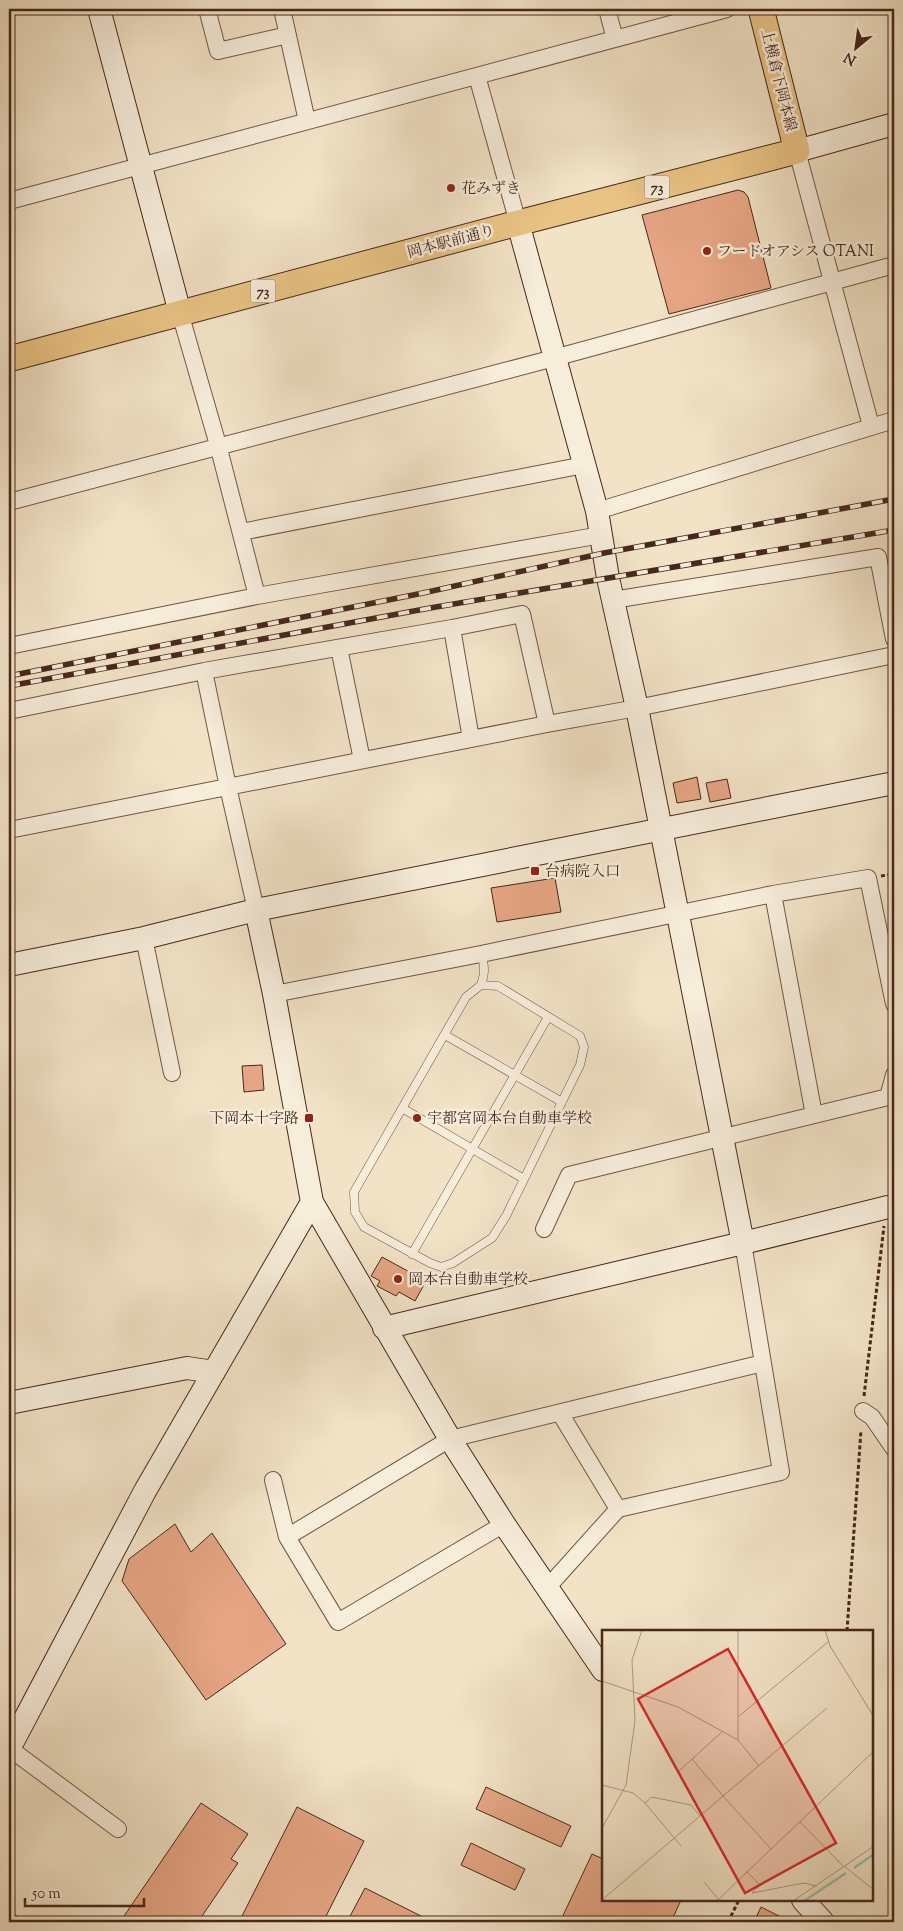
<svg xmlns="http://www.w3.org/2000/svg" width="903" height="1931" font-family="'Sorts Mill Goudy','Noto Serif JP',serif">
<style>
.building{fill:#e6a584;stroke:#47271b}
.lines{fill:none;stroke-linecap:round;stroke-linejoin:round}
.lane-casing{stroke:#725646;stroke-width:9}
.street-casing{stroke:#725646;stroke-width:18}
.secondary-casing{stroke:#47271b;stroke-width:24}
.primary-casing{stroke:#47271b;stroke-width:27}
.path{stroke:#47271b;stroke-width:3;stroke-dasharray:4 2.5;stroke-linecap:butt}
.lane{stroke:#f7eddb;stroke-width:8}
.street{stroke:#f7eddb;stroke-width:16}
.secondary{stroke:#f7eddb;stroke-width:22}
.primary{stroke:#e9c284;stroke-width:25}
.rail-casing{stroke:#47271b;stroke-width:5.5}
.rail{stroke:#f7eddb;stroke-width:4;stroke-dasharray:11;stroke-linecap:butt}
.poi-dot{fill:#8f2418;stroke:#f7eddb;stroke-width:2}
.labels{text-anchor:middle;stroke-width:5;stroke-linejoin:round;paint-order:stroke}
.shield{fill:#f7eddb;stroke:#7c6255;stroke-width:1}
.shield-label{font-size:14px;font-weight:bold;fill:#47271b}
.street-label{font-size:15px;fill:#47271b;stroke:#f7eddb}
.poi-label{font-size:15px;fill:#47271b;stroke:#f7eddb;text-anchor:start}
.inset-river{fill:none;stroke:#9cbeb1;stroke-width:2.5}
.inset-road{fill:none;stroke:#ae9882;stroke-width:1}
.view{fill:#d62828;fill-opacity:0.15;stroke:#d62828;stroke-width:2.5}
.inset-edge{fill:none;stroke:#47271b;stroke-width:2.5}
</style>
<rect width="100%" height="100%" fill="#f2e3c7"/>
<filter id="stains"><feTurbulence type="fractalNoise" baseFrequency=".004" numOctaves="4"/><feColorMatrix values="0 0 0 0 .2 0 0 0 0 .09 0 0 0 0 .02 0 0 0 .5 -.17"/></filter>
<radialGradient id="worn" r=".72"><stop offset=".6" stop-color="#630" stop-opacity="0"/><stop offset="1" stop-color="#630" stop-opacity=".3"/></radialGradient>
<path class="building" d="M738 190 744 192 748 197 771 288 669 314 642 215Z
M697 777 701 799 677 803 673 783Z
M727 779 731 798 710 802 706 783Z
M555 878 561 912 497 922 491 888Z
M262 1065 264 1090 244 1092 242 1066Z
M382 1257 426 1281 415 1301 399 1292 396 1296 377 1286 380 1281 371 1276Z
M175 1524 191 1552 212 1533 286 1644 206 1700 122 1581 129 1559Z
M486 1787 571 1826 561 1847 476 1809Z
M201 1803 248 1834 231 1859 238 1863 198 1922H120Z
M297 1807 364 1841 323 1922H239Z
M471 1843 525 1869 515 1890 461 1865Z
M592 1854 603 1859V1900H681L671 1922H560Z
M365 1888 433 1922H347Z
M761 1907 791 1922H754Z"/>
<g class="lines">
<defs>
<path id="lane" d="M481 954C485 966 485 973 481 985
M481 985 498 986 580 1036 584 1047 580 1065 506 1216 492 1238 453 1263 441 1267 430 1263 364 1227 355 1212 354 1192 466 997Z
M445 1035 562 1102
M402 1108 524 1179
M412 1254 548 1017"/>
<path id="street" d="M207 9 218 51 288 35
M282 9 307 121
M607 9 615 39
M477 76 518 223
M797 151 871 426
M9 201 727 9
M180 313 218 445 257 596
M9 502 554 358 894 265
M597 511 894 420
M241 532 584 465
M613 600 878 557 894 639
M452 628 471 739
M9 646 257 596 601 535
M339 648 362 760
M204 671 228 787 256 910
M9 711 204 671 452 628 522 614 547 724
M9 830 547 724 637 708 894 655
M773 894 814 1115
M144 938 172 1073
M274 994 481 954 773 894 868 878 894 1004
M544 1229 569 1175 888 1097 894 1075
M863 1411 872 1417 894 1449
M560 1413 618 1509
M273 1480 287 1537 338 1622 504 1524
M287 1537 450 1439 763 1363
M547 1588 618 1509 781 1472 743 1243
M9 1748 118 1829
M9 1921 11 1922"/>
<path id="secondary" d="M99 9 180 313
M797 151 894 124
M518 223 597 511 608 578 637 708 743 1243
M9 965 144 938 256 910 894 783
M312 1202 450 1439 504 1524 603 1670
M384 1328 743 1243 888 1207
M9 1403 187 1368 214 1372
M9 1749 145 1491 312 1202 274 994 256 910
M803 1900 823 1922"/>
<path id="primary" d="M9 359 518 223 797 151 761 9"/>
</defs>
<use href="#lane" class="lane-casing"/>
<use href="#street" class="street-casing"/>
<use href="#secondary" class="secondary-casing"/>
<use href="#primary" class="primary-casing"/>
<path class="path" d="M881 876 894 874
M891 1190 894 1169
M864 1396 884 1226
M847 1631 861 1430
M728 1922 739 1900"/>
<use href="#lane" class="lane"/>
<use href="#street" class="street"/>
<use href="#secondary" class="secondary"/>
<use href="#primary" class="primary"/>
<defs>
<path id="rail" d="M9 676 423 593 604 553 894 499
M9 686 430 608 894 530"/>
</defs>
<use href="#rail" class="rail-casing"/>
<use href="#rail" class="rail"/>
</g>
<g class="poi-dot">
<circle cx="451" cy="188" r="5"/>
<circle cx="707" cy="251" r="5"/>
<rect x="530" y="866" width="10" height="10" rx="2.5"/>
<rect x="304" y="1113" width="10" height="10" rx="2.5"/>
<circle cx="417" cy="1118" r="5"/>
<circle cx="398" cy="1279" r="5"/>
</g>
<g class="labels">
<g class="shield">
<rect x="644.5" y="175.5" width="25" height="23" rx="4"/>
<rect x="250.5" y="279.5" width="25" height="23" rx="4"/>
</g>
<g class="shield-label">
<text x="657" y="192">73</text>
<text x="263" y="296">73</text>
</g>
<g class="street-label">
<text transform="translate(779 80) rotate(76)" y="5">上横倉下岡本線</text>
<text transform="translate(451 241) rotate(-15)" y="5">岡本駅前通り</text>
</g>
<g class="poi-label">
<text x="461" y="193">花みずき</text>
<text x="717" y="256">フードオアシス OTANI</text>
<text x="545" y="876">台病院入口</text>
<text x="299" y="1123" text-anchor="end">下岡本十字路</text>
<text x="427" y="1123">宇都宮岡本台自動車学校</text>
<text x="408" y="1284">岡本台自動車学校</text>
</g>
</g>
<g transform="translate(602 1630)">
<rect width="271" height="271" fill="#f2e3c7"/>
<path class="inset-river" d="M252 238 272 224M202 271 244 243"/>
<path class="inset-road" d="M136 0V110L157 136M223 0 228 16 272 87M0 51 76 77 136 110M136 87 226 12M90 129 121 166 225 78M77 141 121 101M0 155 31 163 43 173 50 167 89 175 98 186 121 166 169 219M43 173 79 216M198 192 241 236M0 198 24 155 33 91 30 30 40 0M242 236 272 260M102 252 117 270M150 263 158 255 145 242 272 121M150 263 202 253 215 256M0 270 98 186M115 271 145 242M191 271 272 216"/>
<path class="view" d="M126 19 234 213 143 263 36 69Z"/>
<rect width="271" height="271" class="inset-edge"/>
</g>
<rect width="903" height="1931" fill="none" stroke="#f2e3c7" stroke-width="30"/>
<rect x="10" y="10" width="883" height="1911" fill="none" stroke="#47271b" stroke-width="2.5"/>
<rect x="15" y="15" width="873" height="1901" fill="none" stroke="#47271b"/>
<g transform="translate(856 48) rotate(209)" stroke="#f7eddb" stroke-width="4" paint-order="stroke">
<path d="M0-4L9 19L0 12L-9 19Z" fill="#47271b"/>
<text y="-8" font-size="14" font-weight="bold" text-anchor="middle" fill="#47271b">N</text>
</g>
<path d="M25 1898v8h119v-8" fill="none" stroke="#47271b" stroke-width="2.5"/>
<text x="32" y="1898" font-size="15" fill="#47271b" stroke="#f7eddb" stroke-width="4" paint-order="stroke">50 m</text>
<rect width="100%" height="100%" filter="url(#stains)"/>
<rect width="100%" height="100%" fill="url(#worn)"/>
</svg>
